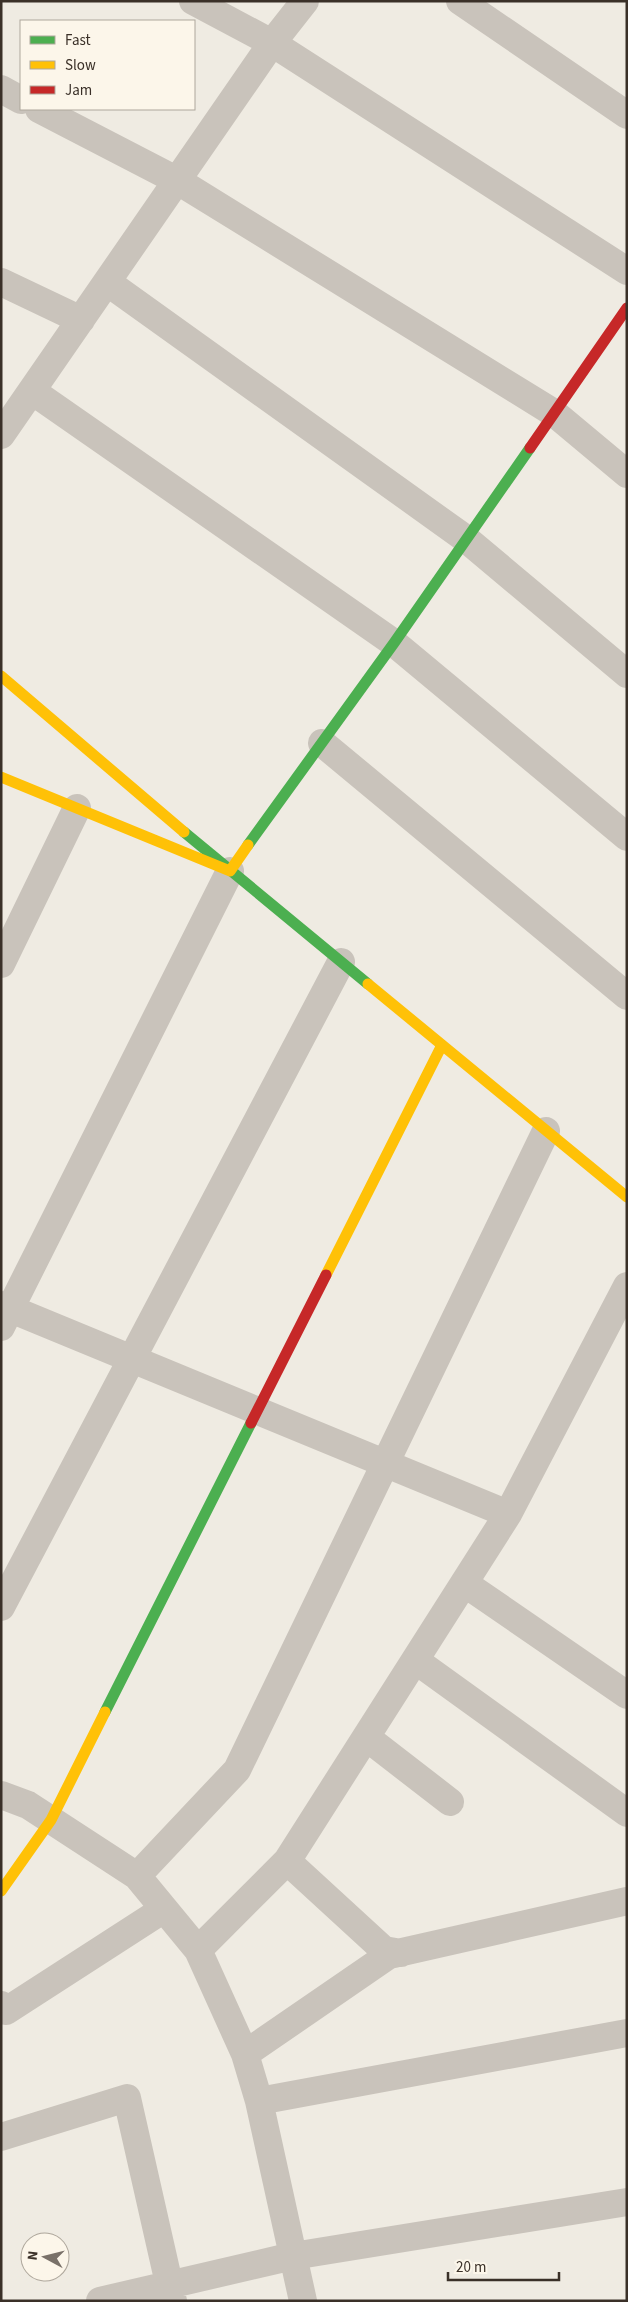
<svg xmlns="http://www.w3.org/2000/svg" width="628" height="2302" font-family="'Source Sans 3',sans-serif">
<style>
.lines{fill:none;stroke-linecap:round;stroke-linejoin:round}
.street{stroke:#c9c3bb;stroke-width:28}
.fast{stroke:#4caf50;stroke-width:11}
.slow{stroke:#ffc107;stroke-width:11}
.jam{stroke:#c62828;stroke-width:11}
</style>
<rect width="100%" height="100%" fill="#efebe2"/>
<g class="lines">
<path class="street" d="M193 1 272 43 627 271
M460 1 627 115
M1 89 21 100
M39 109 178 181 554 413 627 474
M1 282 81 320
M107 282 466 539 627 674
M32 391 394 643 627 837
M1 435 272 43 305 1
M322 743 627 996
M1 964 77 808
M1 1305 508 1514
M1 1327 230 871
M464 1583 627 1695
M1 1607 341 962
M415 1660 627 1813
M366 1737 450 1802
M1 1795 28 1805 137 1876 198 1950 245 2054 259 2101 303 2301
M287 1861 384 1950 401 1953
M137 1876 237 1770 546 1131
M198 1950 287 1861 508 1514 627 1286
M1 2005 6 2011 164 1909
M245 2054 389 1955 627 1901
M259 2101 627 2033
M1 2137 127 2098 173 2301
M100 2301 293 2256 627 2202"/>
<path class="fast" d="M184 832 368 984
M248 845 394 643 530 448
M105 1712 251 1423"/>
<path class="slow" d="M1 676 184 832
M1 777 230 871 248 845
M368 984 627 1197
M326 1275 442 1045
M1 1891 51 1820 105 1712"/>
<path class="jam" d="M530 448 627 308
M251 1423 326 1275"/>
</g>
<rect width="628" height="2302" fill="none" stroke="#3a3028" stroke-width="5"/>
<rect x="20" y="20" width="175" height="90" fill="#fcf6ea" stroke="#aea79c"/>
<rect x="30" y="36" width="25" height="8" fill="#4caf50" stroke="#aea79c"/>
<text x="65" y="45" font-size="15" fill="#3a3028">Fast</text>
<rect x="30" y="61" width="25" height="8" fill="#ffc107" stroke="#aea79c"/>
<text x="65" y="70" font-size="15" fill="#3a3028">Slow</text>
<rect x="30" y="86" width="25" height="8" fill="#c62828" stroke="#aea79c"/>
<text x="65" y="95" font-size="15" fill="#3a3028">Jam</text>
<g transform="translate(45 2257) rotate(277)"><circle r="24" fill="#fcf6ea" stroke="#aea79c"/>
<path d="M0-4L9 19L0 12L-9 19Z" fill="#797169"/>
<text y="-8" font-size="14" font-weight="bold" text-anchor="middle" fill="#3a3028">N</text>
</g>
<path d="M448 2272v8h111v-8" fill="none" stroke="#3a3028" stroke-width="2.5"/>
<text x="456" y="2272" font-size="15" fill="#3a3028" stroke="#fcf6ea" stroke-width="4" paint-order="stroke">20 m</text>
</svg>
